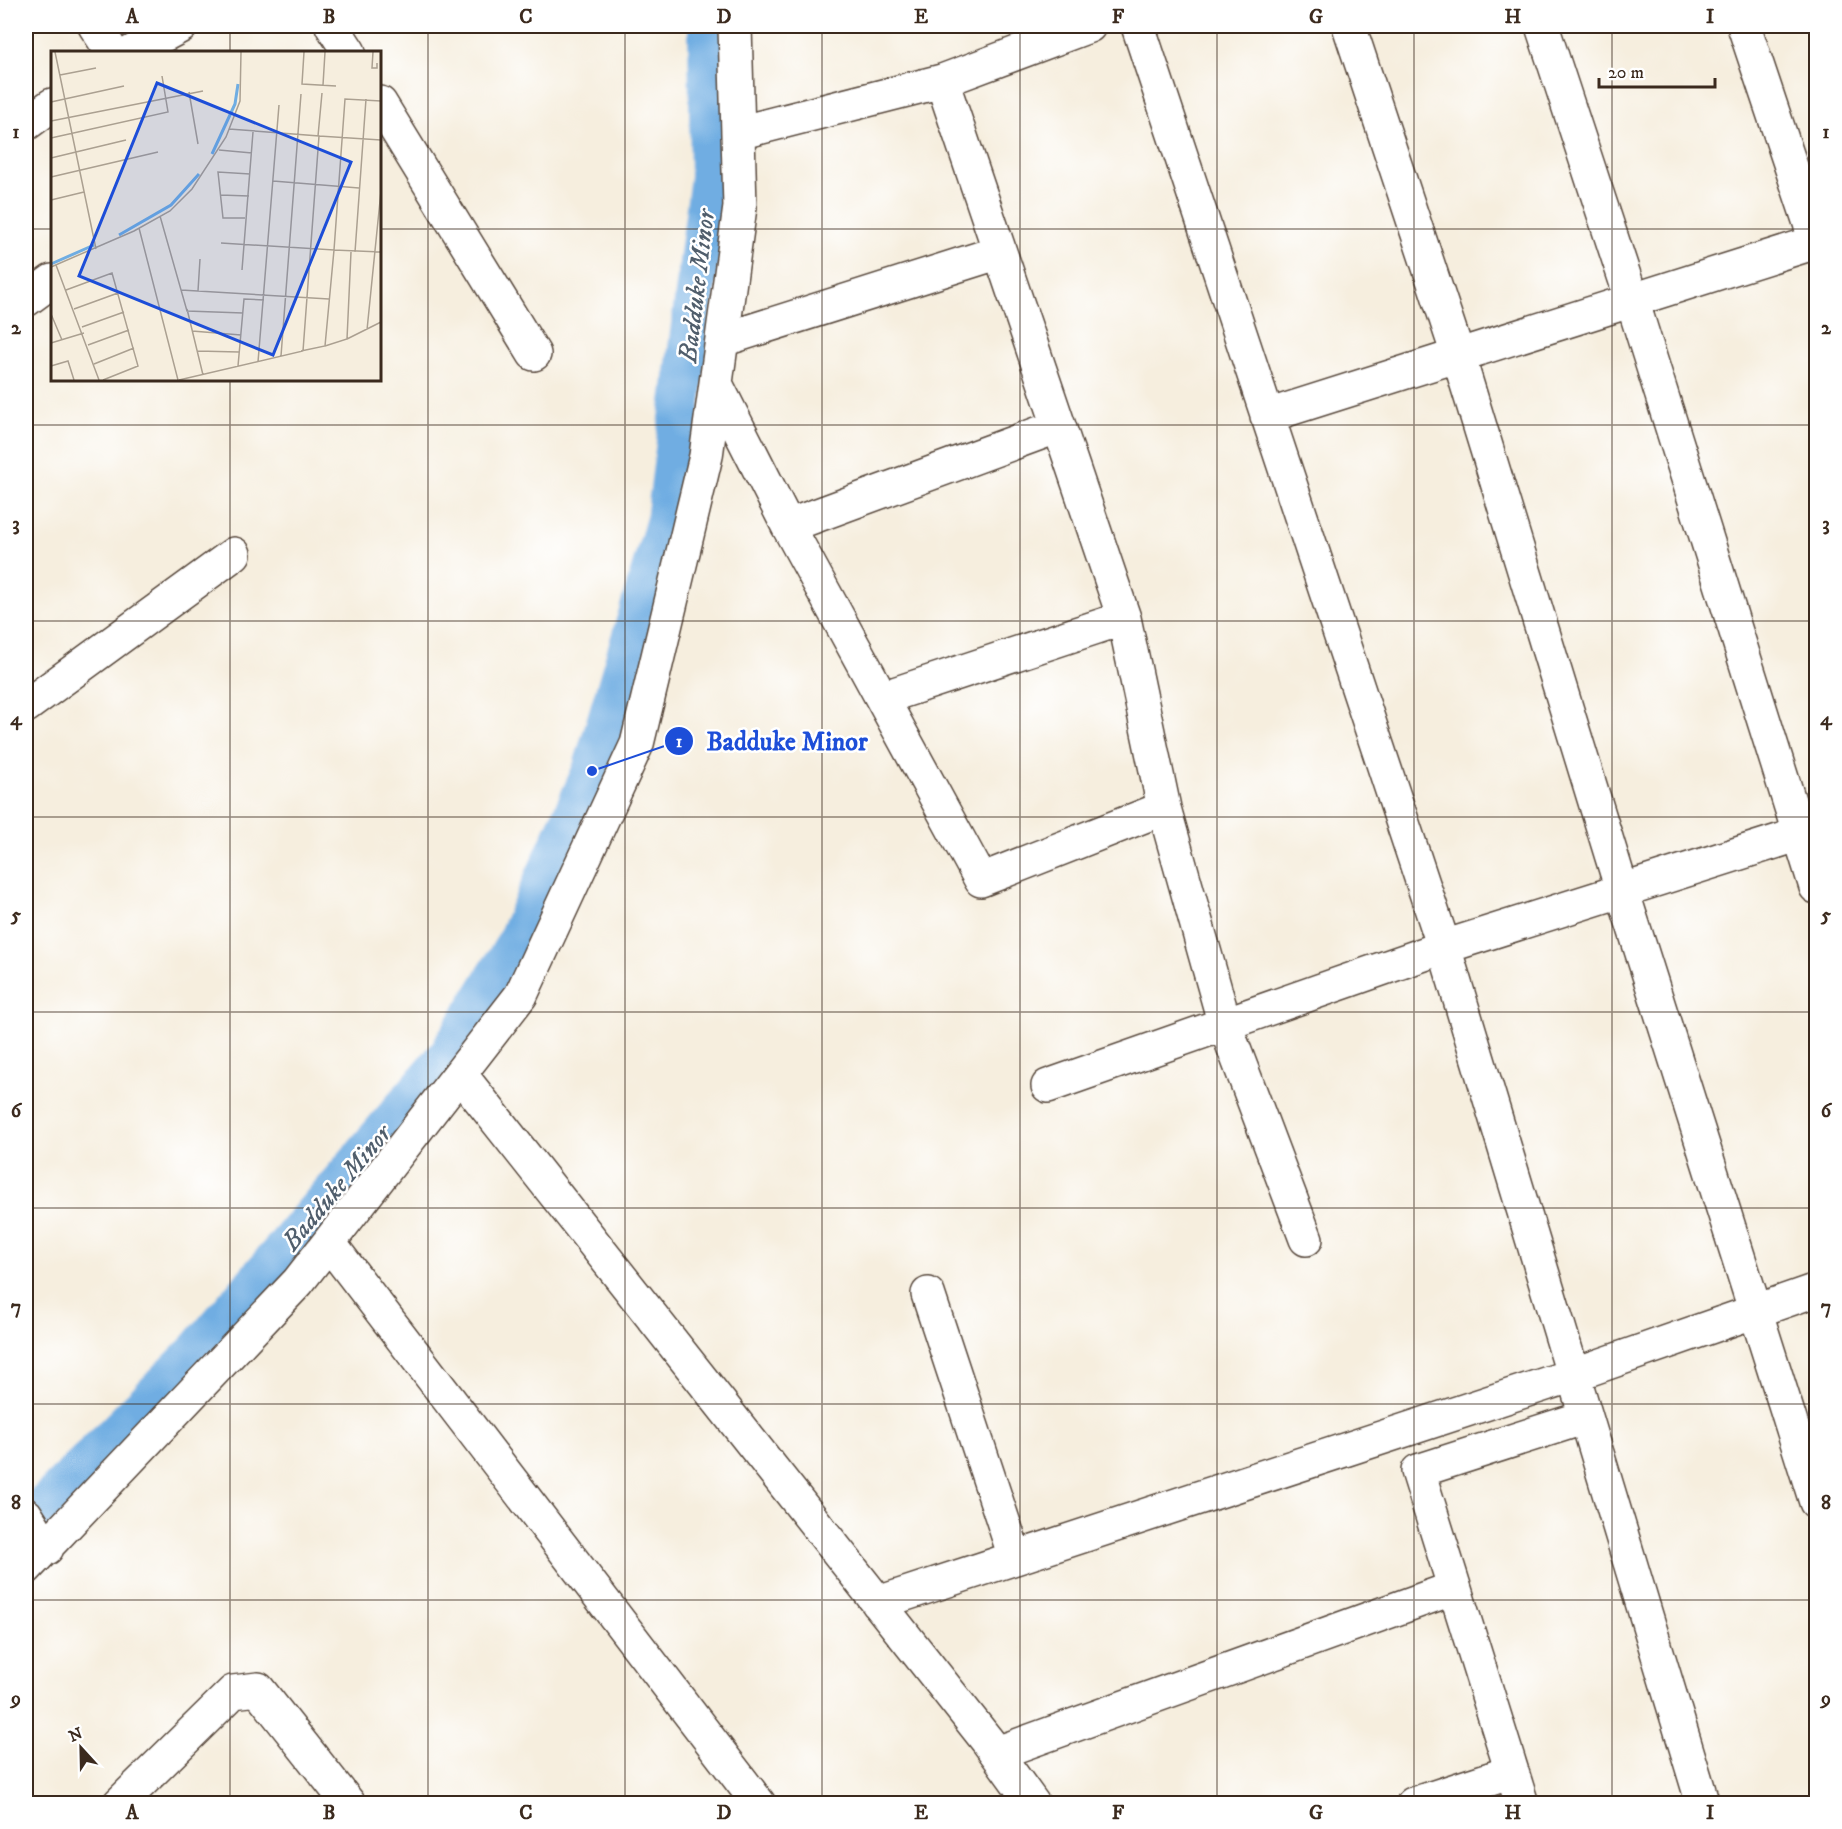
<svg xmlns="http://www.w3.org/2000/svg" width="1842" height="1829" font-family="'IM FELL DW Pica',serif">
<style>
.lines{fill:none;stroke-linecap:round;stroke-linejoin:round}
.canal{stroke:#6fade2;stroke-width:40}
.minor-casing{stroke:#57473b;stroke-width:36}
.minor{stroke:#fff;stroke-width:33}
.grid{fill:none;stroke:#3b2a1e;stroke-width:1.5;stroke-opacity:0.55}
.labels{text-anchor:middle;stroke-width:5;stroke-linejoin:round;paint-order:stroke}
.water-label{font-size:26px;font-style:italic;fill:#505e6c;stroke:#fff}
.inset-river{fill:none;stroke:#6fade2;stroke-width:3}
.inset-road{fill:none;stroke:#aba091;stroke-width:1.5}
.view{fill:#1d4ed8;fill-opacity:0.15;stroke:#1d4ed8;stroke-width:3}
.inset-edge{fill:none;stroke:#3b2a1e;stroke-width:3}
.leader{fill:none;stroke:#1d4ed8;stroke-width:2}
.callout-dot{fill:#1d4ed8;stroke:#fff;stroke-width:2}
.mark-label{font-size:18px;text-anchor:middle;font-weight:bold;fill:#fff}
.callout-label{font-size:26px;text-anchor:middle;font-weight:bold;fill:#1d4ed8;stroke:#fff;stroke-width:5;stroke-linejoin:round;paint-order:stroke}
.neatline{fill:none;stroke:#3b2a1e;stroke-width:2}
.grid-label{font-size:20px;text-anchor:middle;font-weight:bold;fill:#3b2a1e}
</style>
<rect width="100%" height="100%" fill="#fff"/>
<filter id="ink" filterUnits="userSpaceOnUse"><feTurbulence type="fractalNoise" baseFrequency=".0167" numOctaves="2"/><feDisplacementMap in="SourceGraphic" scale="12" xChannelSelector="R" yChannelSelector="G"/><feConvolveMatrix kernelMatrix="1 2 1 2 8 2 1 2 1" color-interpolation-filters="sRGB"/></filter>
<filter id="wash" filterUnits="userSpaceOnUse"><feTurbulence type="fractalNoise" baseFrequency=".008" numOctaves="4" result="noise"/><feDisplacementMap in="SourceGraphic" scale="24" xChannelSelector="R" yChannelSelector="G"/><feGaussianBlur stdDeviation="1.35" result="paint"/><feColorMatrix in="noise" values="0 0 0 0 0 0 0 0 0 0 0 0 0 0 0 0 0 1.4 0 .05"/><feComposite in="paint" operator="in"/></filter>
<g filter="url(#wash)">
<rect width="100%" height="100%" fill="#f6eede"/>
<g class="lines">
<path class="canal" d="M26 1524 199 1349 448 1055 514 947 592 771 666 520 710 177 708 26"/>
</g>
</g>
<g filter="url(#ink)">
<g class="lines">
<defs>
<path id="minor" d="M95 26 112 52
M332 26 349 52
M1138 26 1444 947 1703 1804
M1349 26 1458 355 1622 890 1816 1502
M1542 26 1632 300 1816 887
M1744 26 1816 241
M132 52 181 26
M942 81 1124 618 1164 808 1225 1025 1306 1239
M380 103 534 354
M26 124 52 105
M738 133 942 81 1089 26
M26 300 52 281
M722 340 1000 252
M716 384 788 526
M1267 416 1816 242
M1059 426 788 526 981 880 1164 808
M882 698 1124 618
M26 706 234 554
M460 1074 997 1753 1454 1588
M1048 1086 1444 947 1816 829
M329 1243 759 1804
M928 1294 1015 1557
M26 1515 47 1548
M26 1568 298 1282 521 995 637 744 706 456 740 207 735 26
M878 1603 1573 1375 1816 1290
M986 1739 1033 1804
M119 1804 233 1692 258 1689 349 1804
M1413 1804 1512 1772
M1522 1804 1418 1471 1586 1417"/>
</defs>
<use href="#minor" class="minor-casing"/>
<use href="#minor" class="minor"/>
</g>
</g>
<path class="grid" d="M230 26V52M428 26V1804M625 26V1804M822 26V1804M1020 26V1804M1217 26V1804M1414 26V1804M1612 26V1804M26 229H52M380 229H1816M230 380V1804M26 425H1816M26 621H1816M26 817H1816M26 1012H1816M26 1208H1816M26 1404H1816M26 1600H1816"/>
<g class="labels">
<g class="water-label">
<text transform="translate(696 286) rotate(-83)" y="9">Badduke Minor</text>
<text transform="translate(336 1187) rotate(-50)" y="9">Badduke Minor</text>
</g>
</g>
<g transform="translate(51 51)">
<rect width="330" height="330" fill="#f6eede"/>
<path class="inset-river" d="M161 103 184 53 187 33M68 184 120 154 148 123M0 213 43 194"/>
<path class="inset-road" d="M4 1 45 198M253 1 251 33 285 35M322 1 321 17H326V12M9 24 45 17M272 34 274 1M138 41 147 93M0 51 73 35M0 70 152 40M267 85 271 42M268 85 330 89M0 87 117 61 111 25M168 99 201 102M0 107 75 89M0 126 107 101M222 130 308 137M169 144 198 145M0 149 33 141M109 165 136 260 192 262M194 167H172L167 121 199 123M88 177 127 329M170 192 283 199 294 48 330 50M304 201 315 48M5 214 48 329M0 216 83 180 119 160 141 138 175 86 189 50 190 1M191 219 202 81M15 239 61 222 87 315 52 329M130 239 278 248M147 240 149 208M23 258 67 242M136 258 152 324M0 263 11 289M31 276 73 261M316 279 330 140M141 280 190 284M296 288 330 271M0 292 33 282M37 294 78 279M274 295 296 288 300 201M146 300 188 301M250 300 274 295 283 199 330 201M230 305 250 43M207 311 228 54M43 313 83 297M0 315 17 310 23 329M187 315 193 248 213 249M128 329 252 300 268 85 178 78"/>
<path class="view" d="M106 32 300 111 222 304 28 225Z"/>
<rect width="330" height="330" class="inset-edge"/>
</g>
<path class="leader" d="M592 771L679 741"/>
<g class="callout-dot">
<circle cx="592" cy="771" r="6"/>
<circle cx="679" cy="741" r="15"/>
</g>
<g class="mark-label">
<text x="679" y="747">1</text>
</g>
<g class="callout-label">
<text x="787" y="750">Badduke Minor</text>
</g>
<rect width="1842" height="1829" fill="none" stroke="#fff" stroke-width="66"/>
<g transform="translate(81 1748) rotate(338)" stroke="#ffffff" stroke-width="4.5" paint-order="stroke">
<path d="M0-4.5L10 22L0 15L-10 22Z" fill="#3b2a1e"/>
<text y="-9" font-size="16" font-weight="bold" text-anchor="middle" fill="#3b2a1e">N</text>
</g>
<path d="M1599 78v9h116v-9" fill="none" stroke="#3b2a1e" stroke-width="3"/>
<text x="1608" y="78" font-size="18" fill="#3b2a1e" stroke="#ffffff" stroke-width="4.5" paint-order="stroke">20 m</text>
<rect x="33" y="33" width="1776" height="1763" class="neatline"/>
<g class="grid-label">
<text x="132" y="23">A</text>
<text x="329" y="23">B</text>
<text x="526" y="23">C</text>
<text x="724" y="23">D</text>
<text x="921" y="23">E</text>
<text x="1118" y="23">F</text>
<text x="1316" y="23">G</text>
<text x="1513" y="23">H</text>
<text x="1710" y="23">I</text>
<text x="16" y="138">1</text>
<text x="1826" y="138">1</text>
<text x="16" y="334">2</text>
<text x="1826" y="334">2</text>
<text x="16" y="530">3</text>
<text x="1826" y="530">3</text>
<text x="16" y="725">4</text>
<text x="1826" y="725">4</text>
<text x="16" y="921">5</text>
<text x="1826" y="921">5</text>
<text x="16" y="1117">6</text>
<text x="1826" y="1117">6</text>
<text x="16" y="1313">7</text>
<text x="1826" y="1313">7</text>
<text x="16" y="1509">8</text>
<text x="1826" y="1509">8</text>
<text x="16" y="1705">9</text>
<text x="1826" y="1705">9</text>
<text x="132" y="1819">A</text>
<text x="329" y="1819">B</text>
<text x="526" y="1819">C</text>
<text x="724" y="1819">D</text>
<text x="921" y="1819">E</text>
<text x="1118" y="1819">F</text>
<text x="1316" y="1819">G</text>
<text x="1513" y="1819">H</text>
<text x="1710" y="1819">I</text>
</g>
</svg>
